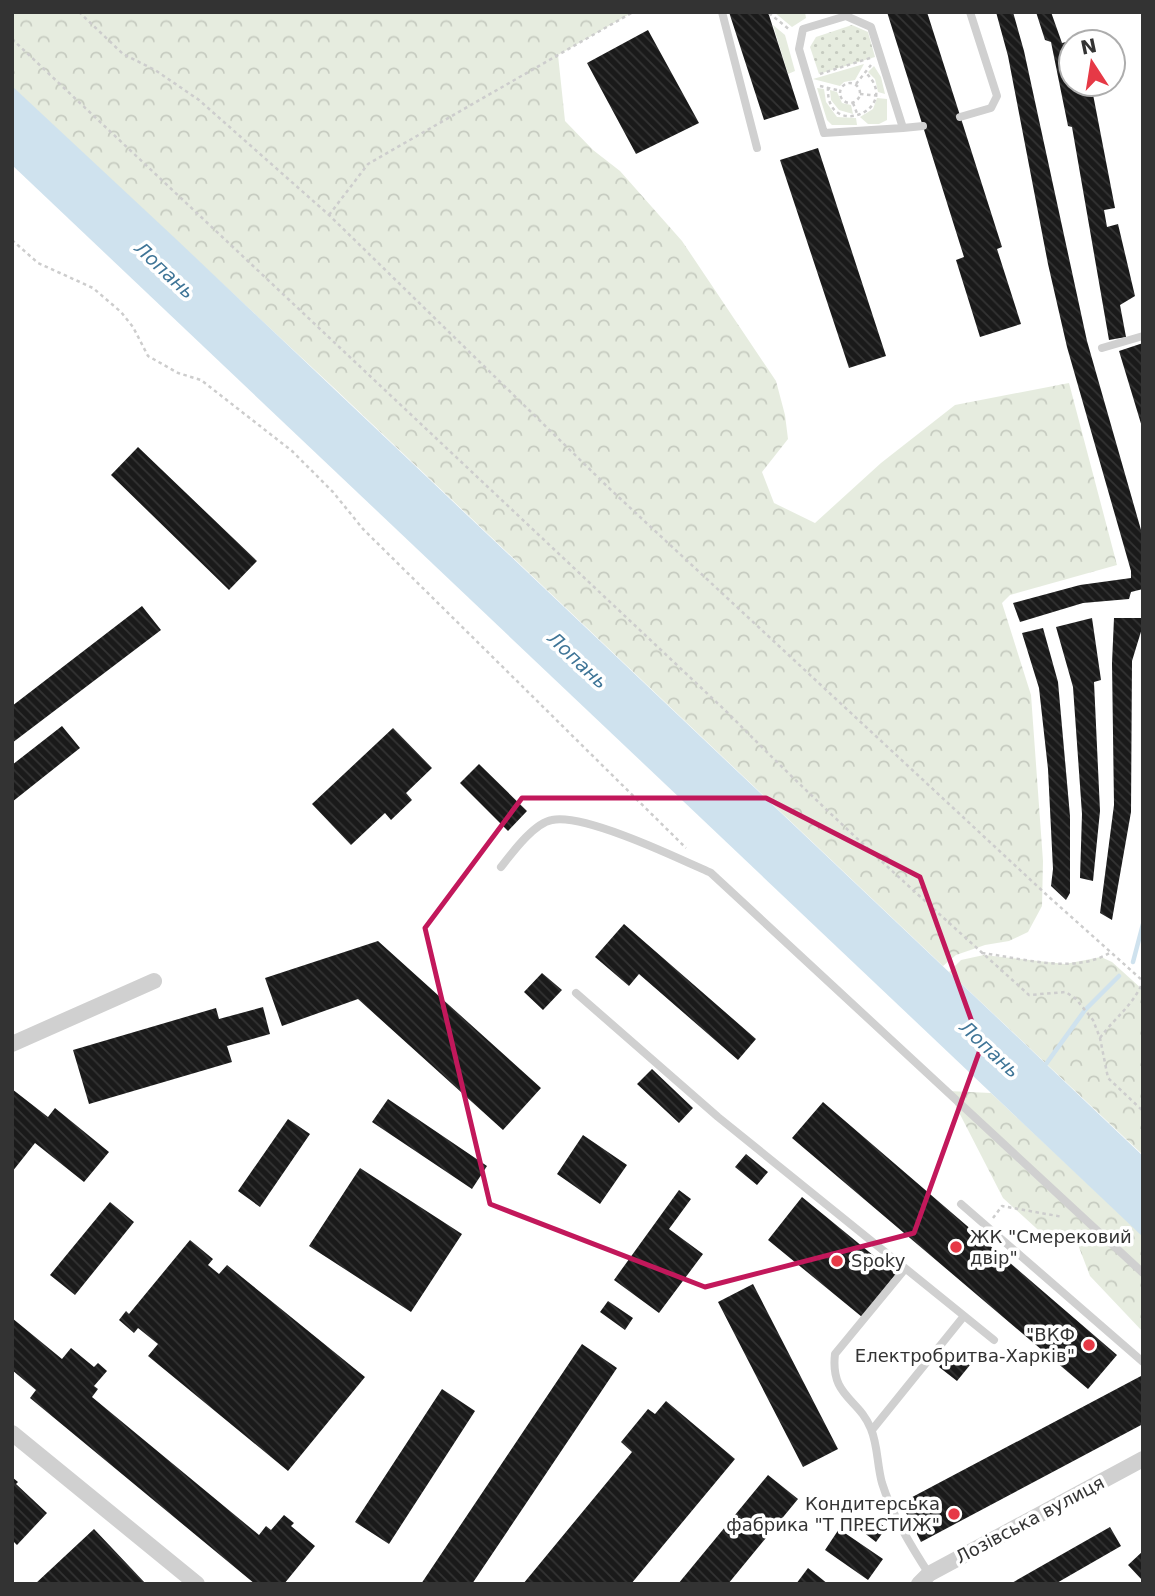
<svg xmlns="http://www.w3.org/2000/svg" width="1155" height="1596" font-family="'DejaVu Sans',sans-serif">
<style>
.grass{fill:#e6ecdf}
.forest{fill:url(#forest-crowns)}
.park{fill:url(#park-dots)}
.water{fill:#cfe2ee}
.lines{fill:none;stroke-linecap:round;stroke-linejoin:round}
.stream{stroke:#cfe2ee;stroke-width:4.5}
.building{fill:url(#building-back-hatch)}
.path{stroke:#cdcdcd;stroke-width:2.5;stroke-dasharray:3.5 3.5;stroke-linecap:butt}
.service{stroke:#d0d0d0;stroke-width:8}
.minor{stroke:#d0d0d0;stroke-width:16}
.marked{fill:none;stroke:#c2185b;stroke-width:5;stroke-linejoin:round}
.poi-dot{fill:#e63946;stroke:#fff;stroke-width:2.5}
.labels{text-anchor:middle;stroke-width:7;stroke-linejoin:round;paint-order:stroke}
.poi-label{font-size:18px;fill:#333;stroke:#fff;text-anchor:start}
.street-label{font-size:18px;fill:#333;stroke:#fff}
.water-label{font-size:19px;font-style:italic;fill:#3f7597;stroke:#fff}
</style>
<defs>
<pattern id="forest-crowns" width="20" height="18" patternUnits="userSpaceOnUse" patternTransform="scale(1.75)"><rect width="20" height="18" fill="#e6ecdf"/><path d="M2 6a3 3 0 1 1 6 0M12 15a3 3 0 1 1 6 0" fill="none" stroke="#c6cbc0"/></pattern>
<pattern id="park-dots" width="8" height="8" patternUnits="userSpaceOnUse" patternTransform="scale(1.75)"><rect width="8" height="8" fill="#e6ecdf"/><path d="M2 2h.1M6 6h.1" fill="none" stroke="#c6cbc0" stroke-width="1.8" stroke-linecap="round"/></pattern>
<pattern id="building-back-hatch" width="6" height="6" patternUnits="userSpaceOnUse" patternTransform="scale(1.75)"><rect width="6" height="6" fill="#1a1a1a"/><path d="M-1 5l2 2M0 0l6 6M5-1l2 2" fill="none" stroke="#333"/></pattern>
</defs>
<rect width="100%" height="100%" fill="#fff"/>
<path class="grass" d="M774 12H805L806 18 792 27Z
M773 25 785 35 795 71 788 74Z
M864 64 855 80 844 82 840 86 813 79Z
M874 66 881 77 885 94 878 92 875 79 868 72Z
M817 88 824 89 826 102 837 117 856 118 857 125H832L827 120Z
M830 90 837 92 842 103 851 105 853 114 839 110 831 100Z
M877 98 887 99V120L879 124H868L860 117 873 109Z"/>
<path class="forest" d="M12 12H633L558 55 565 121 593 150 620 171 682 241 776 381 785 415 788 439 762 472 774 503 815 523 881 463 955 405 1069 383 1117 565 1010 595 1002 603 1031 695 1043 861 1042 906 1028 932 1009 941 985 945 956 955 943 966 333 387 12 87Z
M984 955 1065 964 1101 957 1112 962 1143 990V1155L949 972 961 960Z
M948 1091 991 1093 1143 1236V1332L1090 1276 1077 1242 1047 1238 1003 1198Z"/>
<path class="park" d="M852 25 868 32 875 57 819 74 810 47 816 37Z"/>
<path class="water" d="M12 86 177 240 1143 1156V1237L12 165Z"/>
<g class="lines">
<path class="stream" d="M1133 962 1143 924
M1046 1064 1085 1010 1119 976"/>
</g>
<path class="building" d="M729 12H768L799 109 764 120Z
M887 12H927L1002 247 997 249 1021 324 980 337 956 260 964 257Z
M996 12H1013L1024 51 1087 341 1143 537V589L1131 592 1129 599 1083 603 1020 622 1013 603 1080 585 1131 578V571L1067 347 1048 264 1008 56Z
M1036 12H1051L1062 43 1071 41V84H1091L1115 208 1104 210 1107 227 1118 224 1135 296 1120 305 1126 337 1109 340 1072 127 1068 126 1051 42 1045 40Z
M648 30 699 123 636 154 587 63Z
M818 148 886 356 849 368 780 160Z
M1143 343V427H1142L1119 351Z
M138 447 257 561 229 590 111 475Z
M142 606 161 630 12 743V706Z
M1092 618 1101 680 1094 682 1100 811 1093 881 1080 878 1082 814 1073 687 1056 627Z
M1114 618H1143V625L1132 661 1131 812 1112 920 1100 913 1114 805 1112 663Z
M1043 628 1058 682 1070 816V893L1066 900 1051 886 1053 869 1048 769 1039 688 1022 633Z
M62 726 80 748 12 802V765Z
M393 728 432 768 406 793 412 800 391 820 385 813 351 845 312 804Z
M479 764 527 811 508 831 460 783Z
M624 924 756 1039 738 1060 639 974 629 986 595 957Z
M378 941 541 1088 503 1130 358 999 282 1026 265 978Z
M542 973 562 990 543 1010 524 992Z
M263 1007 270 1034 227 1046 232 1062 89 1104 73 1050 216 1008 219 1019Z
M652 1069 693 1108 679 1123 637 1084Z
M12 1089 48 1117 55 1108 109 1152 84 1182 35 1143 12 1172Z
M388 1099 487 1166 472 1189 372 1122Z
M823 1102 1117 1355 1088 1389 792 1138Z
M288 1119 310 1134 260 1207 238 1191Z
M583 1135 627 1165 600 1204 557 1174Z
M746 1154 768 1172 757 1185 735 1167Z
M360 1168 462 1234 411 1312 309 1246Z
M679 1190 691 1199 669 1229 703 1254 659 1313 614 1280Z
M802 1197 896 1274 862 1317 768 1240Z
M110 1202 134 1222 75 1295 50 1275Z
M190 1240 213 1259 208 1265 219 1274 227 1265 365 1377 288 1471 148 1356 158 1344 138 1328 134 1333 119 1320 126 1311 129 1314Z
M753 1284 838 1449 803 1467 718 1302Z
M608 1301 633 1318 625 1330 600 1312Z
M12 1318 62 1359 71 1348 94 1367 98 1363 107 1371 94 1386 98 1389 92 1397 259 1535 266 1526 271 1530 284 1515 294 1523 291 1526 315 1546 284 1584H255L30 1398 36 1390 12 1370Z
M582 1344 617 1368 472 1584H421Z
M951 1351 970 1365 957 1381 939 1367Z
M1141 1376 1143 1380V1424L921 1542 901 1503Z
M442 1389 475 1411 389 1544 355 1522Z
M666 1401 735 1459 631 1584H523L632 1452 621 1442 648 1409 655 1414Z
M768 1475 798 1499 728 1584H678Z
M12 1477 18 1482 16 1484 47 1513 17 1545 12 1540Z
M869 1515 886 1528 876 1542 858 1528Z
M1110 1527 1121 1546 1055 1584H1010Z
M94 1529 146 1584H35Z
M839 1529 883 1559 868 1580 825 1550Z
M1143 1551V1581L1128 1565Z
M808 1568 828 1584H796Z"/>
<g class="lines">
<path class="path" d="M79 12 123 54 155 70 199 100 329 215 611 490 1049 897 1143 981
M769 13 790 30
M12 39 729 714C825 812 927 903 1029 995L1066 992 1076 999 1093 1020 1100 1038 1108 1078 1143 1111
M820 74 870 58
M840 93a10 10 0 1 1 20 0a10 10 0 1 1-20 0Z
M856 84 871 65
M820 86 841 91
M828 87C825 142 905 109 865 72
M860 94 881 96
M853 103 858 116
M329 215 368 164 633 12
M12 240 38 263 93 288 121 312 133 327 148 356 178 373 201 380 292 451 333 492 363 529 686 848
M982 953C1022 958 1075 975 1111 952
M1100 1038C1116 1016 1131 1008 1143 982
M993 1218 1002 1206 1063 1217"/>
<path class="service" d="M722 12 757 148
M960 117 991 108 997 96 970 12
M903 128 824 133 799 49 803 29 846 16 871 27 903 128 923 126
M1102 348 1143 336
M501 867C512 853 534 823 552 820 584 813 678 858 711 873L1143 1273
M576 993 718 1117 994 1340
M961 1204 1143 1362
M905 1269 835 1354C830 1397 859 1398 871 1429 878 1446 877 1465 882 1483 892 1515 911 1546 929 1574
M872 1430 964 1316"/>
<path class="minor" d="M12 1044 154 981
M12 1433 197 1584
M919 1584 929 1574 1143 1459"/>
</g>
<path class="marked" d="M522 798H766L920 877 981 1047 914 1233 705 1287 490 1204 425 928Z"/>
<g class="poi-dot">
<circle cx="956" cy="1247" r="7"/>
<circle cx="837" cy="1261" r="7"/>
<circle cx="1089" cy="1345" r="7"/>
<circle cx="954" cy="1514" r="7"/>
</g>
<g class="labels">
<g class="poi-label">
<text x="970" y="1243">ЖК "Смерековий<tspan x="970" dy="21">двір"</tspan></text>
<text x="851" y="1267">Spoky</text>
<text x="1075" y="1341" text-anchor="end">"ВКФ<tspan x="1075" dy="21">Електробритва-Харків"</tspan></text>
<text x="940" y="1510" text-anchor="end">Кондитерська<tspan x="940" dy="21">фабрика "Т ПРЕСТИЖ"</tspan></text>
</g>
<g class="street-label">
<text transform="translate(1030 1520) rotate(-28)" y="6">Лозівська вулиця</text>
</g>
<g class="water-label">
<text transform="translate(165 270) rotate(43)" y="7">Лопань</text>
<text transform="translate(578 660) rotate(43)" y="7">Лопань</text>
<text transform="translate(990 1049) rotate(43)" y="7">Лопань</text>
</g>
</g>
<rect width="1155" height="1596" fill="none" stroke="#333333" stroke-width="28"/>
<g transform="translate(1092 63) rotate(348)"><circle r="33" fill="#ffffff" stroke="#adadad" stroke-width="2"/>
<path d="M0-5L12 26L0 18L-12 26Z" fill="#e63946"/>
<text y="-10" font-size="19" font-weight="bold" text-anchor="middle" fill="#333333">N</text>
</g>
</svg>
